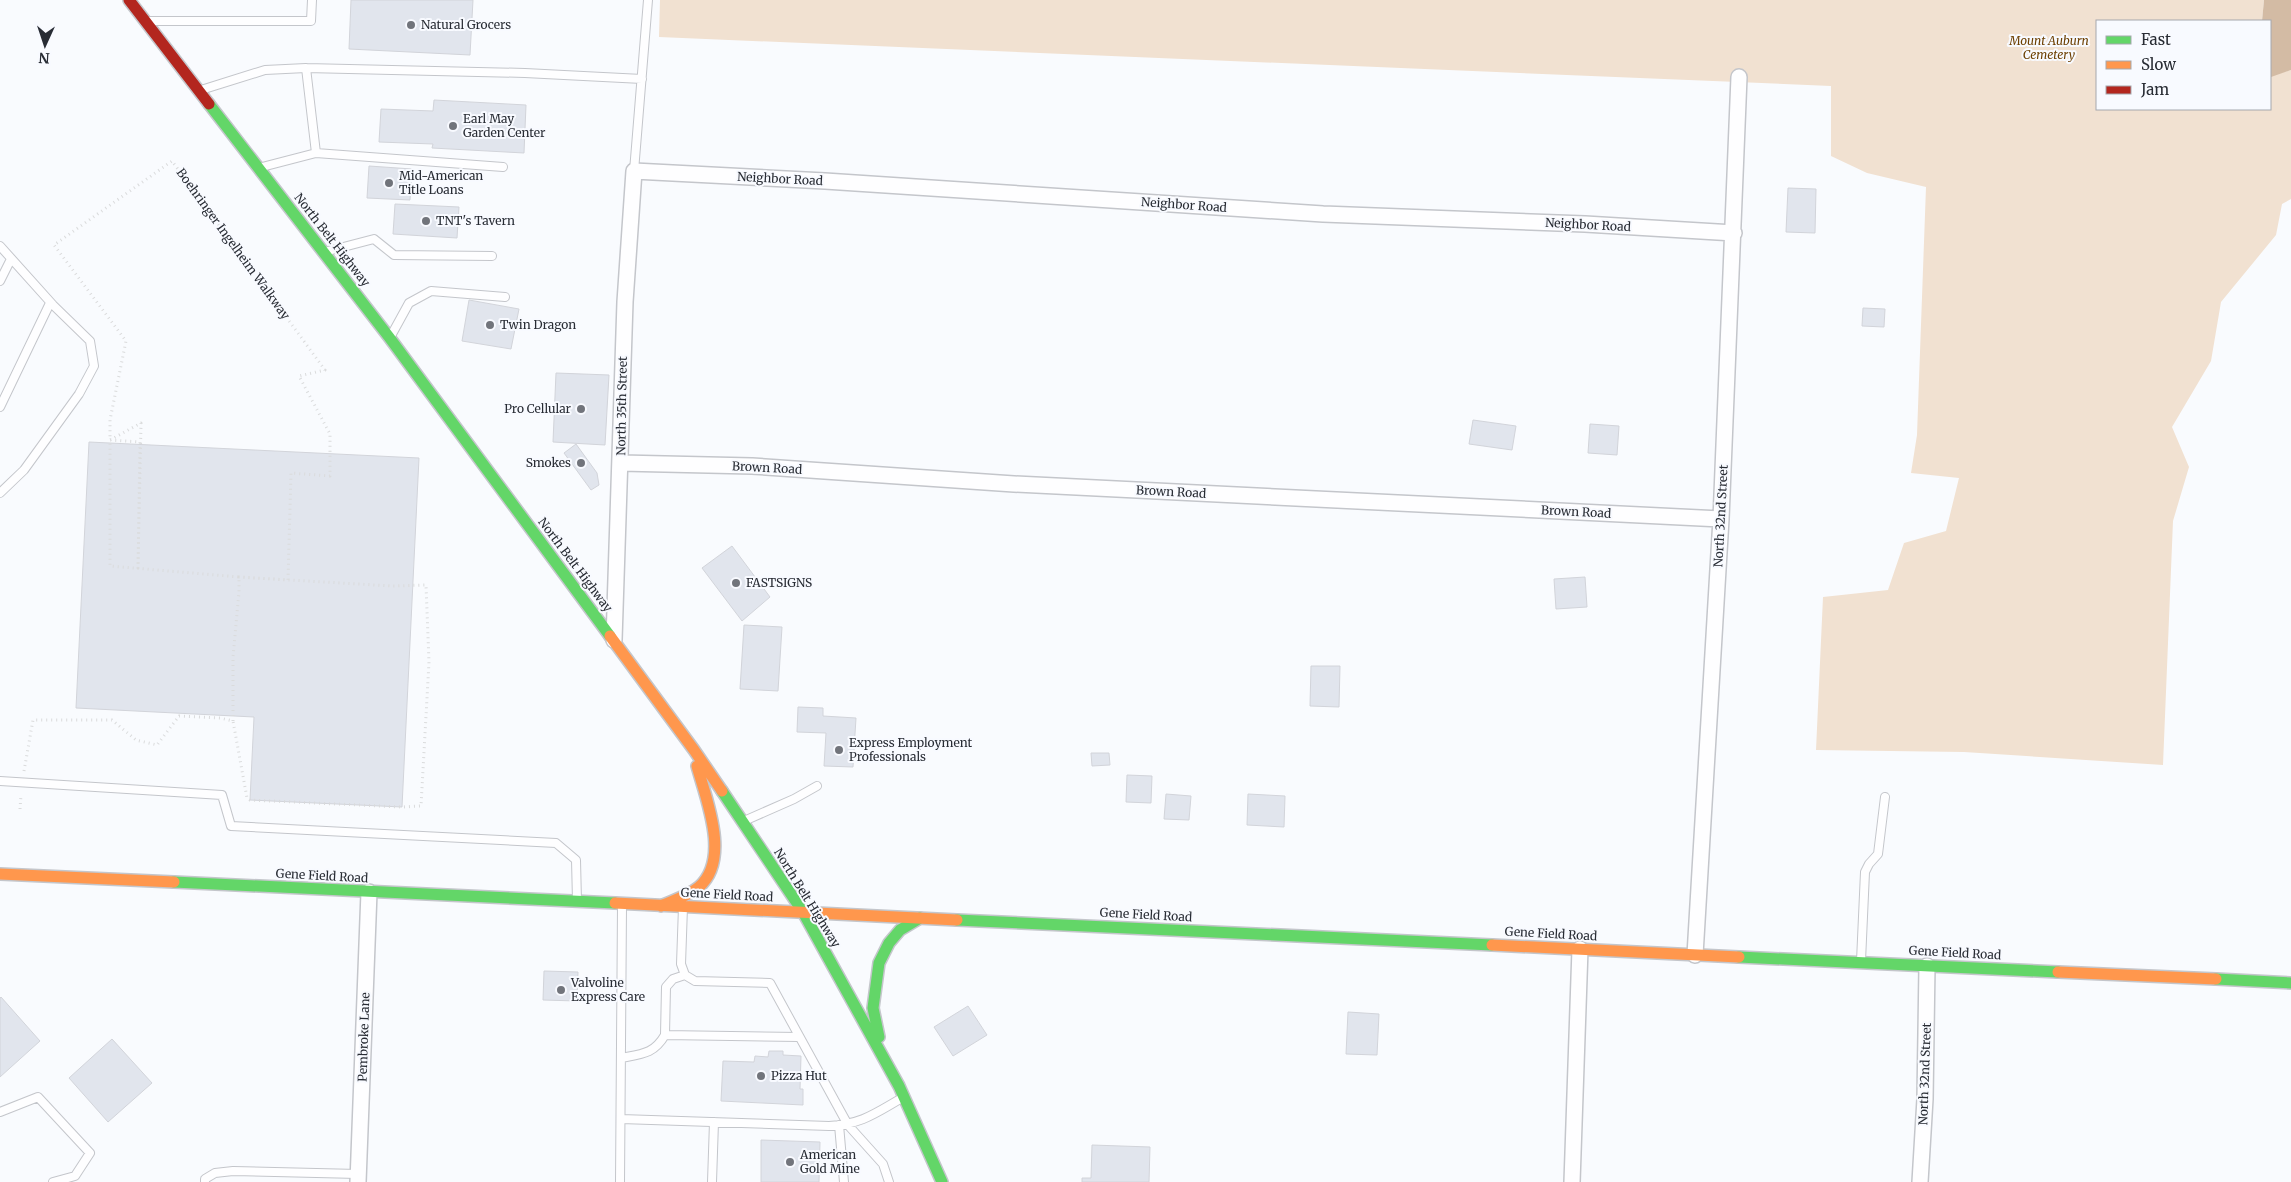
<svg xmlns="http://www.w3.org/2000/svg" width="2291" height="1182" font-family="Merriweather,serif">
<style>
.green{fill:#f1e1d1}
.water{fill:#d3bba4}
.building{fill:#e1e5ed;stroke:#d2d4da}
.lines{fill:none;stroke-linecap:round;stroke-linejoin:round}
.lane-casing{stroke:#c4c6cb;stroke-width:10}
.street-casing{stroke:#c4c6cb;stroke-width:18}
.fast-casing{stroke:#c4c6cb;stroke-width:14}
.slow-casing{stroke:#c4c6cb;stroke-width:14}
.jam-casing{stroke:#c4c6cb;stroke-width:14}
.path{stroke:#dadbdc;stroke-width:3;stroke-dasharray:1 4;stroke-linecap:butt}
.lane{stroke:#fefeff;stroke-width:8}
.street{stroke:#fefeff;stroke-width:15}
.fast{stroke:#63d668;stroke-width:11}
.slow{stroke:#ff974d;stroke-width:11}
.jam{stroke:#b3261e;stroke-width:11}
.poi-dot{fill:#71747b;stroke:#f8faff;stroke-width:2}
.labels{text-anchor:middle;stroke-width:4;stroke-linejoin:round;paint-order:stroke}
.poi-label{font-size:12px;fill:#282c34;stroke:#f8faff;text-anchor:start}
.park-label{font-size:12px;font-style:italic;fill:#6c3f00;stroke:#f8faff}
.street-label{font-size:12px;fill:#282c34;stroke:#f8faff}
</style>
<rect width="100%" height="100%" fill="#f9fbfe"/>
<path class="green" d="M660 0H2264L2262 21H2097V109H2270V76L2291 70V199L2282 204 2276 235 2221 302 2211 361 2172 427 2189 467 2173 521 2163 765 1964 752 1816 750 1823 597 1888 590 1904 543 1946 531 1959 478 1911 473 1917 435 1926 187 1867 173 1831 156V86L659 37Z"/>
<path class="water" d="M2264 0H2291V70L2271 77 2270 76V21H2262Z"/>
<path class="building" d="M351 0H473L470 55 349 49Z
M434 100 526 105 524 153 432 148 433 144 379 142 381 109 433 111Z
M369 166 412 169 410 200 367 198Z
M1788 188 1816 189 1815 233 1786 232Z
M395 204 459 207 457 238 393 234Z
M469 300 519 309 511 349 462 341Z
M1863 308 1885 309 1884 327 1862 326Z
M556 373 609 375 605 445 553 442Z
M1473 420 1516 426 1512 450 1469 444Z
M1590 424 1619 426 1617 455 1588 453Z
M89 442 419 458 402 807 250 800 254 717 76 708Z
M576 444 597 473 599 485 591 490 564 453Z
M732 546 770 597 742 621 702 568Z
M1585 577 1587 607 1556 609 1554 579Z
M744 625 782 627 778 691 740 689Z
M1311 666H1340L1339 707 1310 706Z
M798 707 823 708V716L856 718 853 767 824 766 826 733 797 732Z
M1091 753H1109L1110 765 1092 766Z
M1127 775 1152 776 1151 803 1126 802Z
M1166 794 1191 796 1189 820 1164 819Z
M1248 794 1285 796 1284 827 1247 825Z
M544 971 578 972 577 1001 543 1000Z
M1 997 40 1041 0 1077V998Z
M968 1006 987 1035 953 1056 934 1027Z
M1348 1012 1379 1014 1377 1055 1346 1054Z
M112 1039 152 1083 108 1122 69 1078Z
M769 1051H783V1055L801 1056 800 1089H803V1105L721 1101 723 1061 754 1062 755 1056 768 1057Z
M761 1140 820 1142 819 1182H761Z
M1092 1145 1150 1147 1149 1182H1082V1178H1091Z"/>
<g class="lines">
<defs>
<path id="lane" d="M150 21H311L312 0
M306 68 525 73 642 79
M201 90 265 70 306 68 316 153 262 167
M316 153 503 167
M634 171 648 0
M0 246 53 305 90 341 94 366 79 394 24 470 0 493
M328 251 374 239 394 255 492 256
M0 281 11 259
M392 334 409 303 431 291 505 297
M0 407 50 303
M0 781 222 795 231 826 556 843 576 860 577 901
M744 821 794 799 817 786
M683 907 681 964 685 975 695 981 770 983 848 1125 883 1164 889 1182
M1861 961 1865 872 1869 864 1878 854 1885 797
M685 975 673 979 666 987 665 1035 799 1037
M621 1058C642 1054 654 1054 665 1035
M0 1112 38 1097 90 1153 75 1176 53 1182
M621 1119 829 1126C862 1124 874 1114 902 1098
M839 1125 844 1182
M205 1182V1179L215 1173 233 1171 358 1174
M620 1182 622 906
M712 1182 714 1122"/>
<path id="street" d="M621 463 752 466 1014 484 1721 519
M614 640 625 302 634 171 825 181 1323 214 1585 224 1734 233
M1695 955 1721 519 1739 77
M358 1182 369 892
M1572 1182 1580 949
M1920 1182 1925 1099 1927 966"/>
<path id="fast" d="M209 104 389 337 610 636
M722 791 803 912 899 1086 942 1182
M174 882 615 903
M957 920 1492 945
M1739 957 2058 972
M2216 979 2291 983
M879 1037 873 1008 879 963 889 943 900 930 920 918"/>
<path id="slow" d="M610 636 694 750 722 791
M0 874 174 882
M615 903 957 920
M661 906C674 900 688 896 699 887 731 859 706 799 697 766
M1492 945 1739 957
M2058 972 2216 979"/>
<path id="jam" d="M129 0 209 104"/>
</defs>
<use href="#lane" class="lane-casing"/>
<use href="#street" class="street-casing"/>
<use href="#fast" class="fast-casing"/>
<use href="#slow" class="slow-casing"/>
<use href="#jam" class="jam-casing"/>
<path class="path" d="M233 721V657L239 592V577L110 566V440L140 442 138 568 141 423 110 440V420L126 341 54 245 172 161 325 370 299 376 330 434V476L291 473 288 580 239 577 392 586 426 585 429 662 421 806 402 807 250 800 247 798 233 721
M24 771 33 720H112L136 740 157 745 179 716 220 718 233 721
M20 809 21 795"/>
<use href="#lane" class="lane"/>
<use href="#street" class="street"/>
<use href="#fast" class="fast"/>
<use href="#slow" class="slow"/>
<use href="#jam" class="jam"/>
</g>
<g class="poi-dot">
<circle cx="411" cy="25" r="5"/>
<circle cx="453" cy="126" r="5"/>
<circle cx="389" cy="183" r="5"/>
<circle cx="426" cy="221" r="5"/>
<circle cx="490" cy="325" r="5"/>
<circle cx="581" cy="409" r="5"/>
<circle cx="581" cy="463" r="5"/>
<circle cx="736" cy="583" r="5"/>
<circle cx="839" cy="750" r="5"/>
<circle cx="561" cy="990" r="5"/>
<circle cx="761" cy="1076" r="5"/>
<circle cx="790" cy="1162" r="5"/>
</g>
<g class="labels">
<g class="poi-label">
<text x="421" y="29">Natural Grocers</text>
<text x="463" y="123">Earl May<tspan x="463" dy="14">Garden Center</tspan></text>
<text x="399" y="180">Mid-American<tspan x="399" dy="14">Title Loans</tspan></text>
<text x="436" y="225">TNT's Tavern</text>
<text x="500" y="329">Twin Dragon</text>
<text x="571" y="413" text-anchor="end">Pro Cellular</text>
<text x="571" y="467" text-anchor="end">Smokes</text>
<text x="746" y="587">FASTSIGNS</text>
<text x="849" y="747">Express Employment<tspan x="849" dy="14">Professionals</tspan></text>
<text x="571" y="987">Valvoline<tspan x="571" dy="14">Express Care</tspan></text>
<text x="771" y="1080">Pizza Hut</text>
<text x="800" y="1159">American<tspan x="800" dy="14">Gold Mine</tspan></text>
</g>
<g class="park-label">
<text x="2049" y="45">Mount Auburn<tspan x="2049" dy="14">Cemetery</tspan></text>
</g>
<g class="street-label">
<text transform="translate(780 179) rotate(3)" y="4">Neighbor Road</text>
<text transform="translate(1184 205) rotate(4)" y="4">Neighbor Road</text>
<text transform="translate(1588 225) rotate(3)" y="4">Neighbor Road</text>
<text transform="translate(332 240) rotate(52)" y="4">North Belt Highway</text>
<text transform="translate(233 244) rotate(54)" y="4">Boehringer Ingelheim Walkway</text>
<text transform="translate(622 406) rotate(-89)" y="4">North 35th Street</text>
<text transform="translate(767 468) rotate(3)" y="4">Brown Road</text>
<text transform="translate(1171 492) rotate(3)" y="4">Brown Road</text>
<text transform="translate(1576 512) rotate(3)" y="4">Brown Road</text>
<text transform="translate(1721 516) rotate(-87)" y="4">North 32nd Street</text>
<text transform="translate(575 565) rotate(53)" y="4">North Belt Highway</text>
<text transform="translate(322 876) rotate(3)" y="4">Gene Field Road</text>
<text transform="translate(727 895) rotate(3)" y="4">Gene Field Road</text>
<text transform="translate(807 898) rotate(58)" y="4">North Belt Highway</text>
<text transform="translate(1146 915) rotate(3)" y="4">Gene Field Road</text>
<text transform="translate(1551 934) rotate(3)" y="4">Gene Field Road</text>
<text transform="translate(1955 953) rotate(3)" y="4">Gene Field Road</text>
<text transform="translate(364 1037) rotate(-88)" y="4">Pembroke Lane</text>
<text transform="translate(1925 1074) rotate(-88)" y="4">North 32nd Street</text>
</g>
</g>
<rect x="2096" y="20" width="175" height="90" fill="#f8faff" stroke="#a5a8ae"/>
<rect x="2106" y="36" width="25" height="8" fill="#63d668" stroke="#a5a8ae"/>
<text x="2141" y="45" font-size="15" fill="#282c34">Fast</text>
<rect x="2106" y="61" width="25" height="8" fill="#ff974d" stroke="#a5a8ae"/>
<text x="2141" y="70" font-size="15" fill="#282c34">Slow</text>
<rect x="2106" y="86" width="25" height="8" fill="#b3261e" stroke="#a5a8ae"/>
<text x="2141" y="95" font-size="15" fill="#282c34">Jam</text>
<g transform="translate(45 45) rotate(183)" stroke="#f8faff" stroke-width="4" paint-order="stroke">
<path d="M0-4L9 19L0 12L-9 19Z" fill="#282c34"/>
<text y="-8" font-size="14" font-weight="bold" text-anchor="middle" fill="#282c34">N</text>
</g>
</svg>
